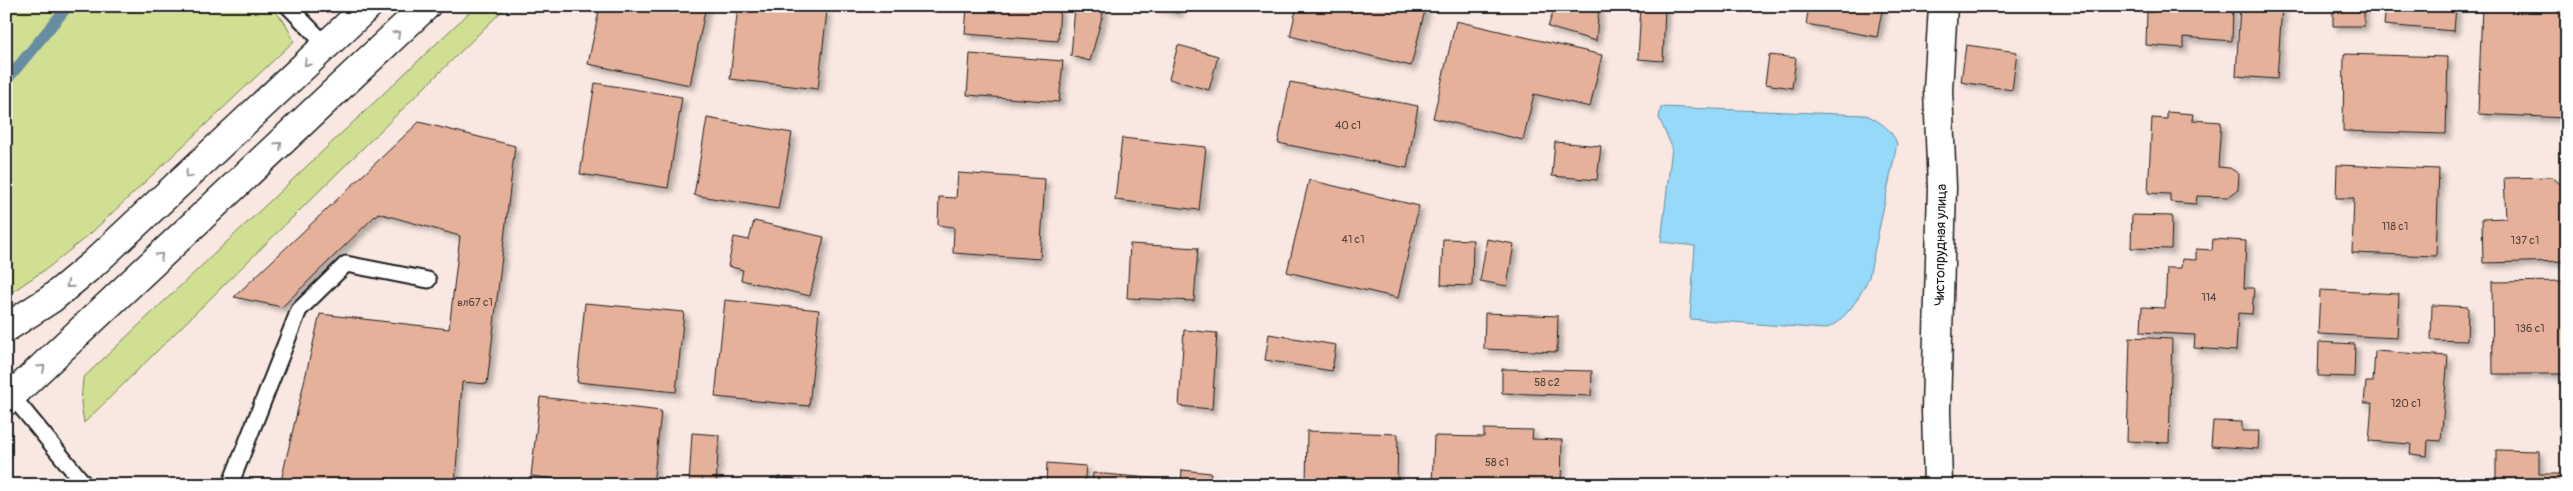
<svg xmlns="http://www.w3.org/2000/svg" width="2573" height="491" font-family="Pangolin,sans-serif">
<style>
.green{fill:#d0df92;stroke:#767e57}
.water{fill:#97d9f9;stroke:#668da1}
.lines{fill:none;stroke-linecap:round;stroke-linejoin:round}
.stream{stroke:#668da1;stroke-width:11}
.building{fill:#e6b19a;stroke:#1c1c1c;filter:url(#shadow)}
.lane-casing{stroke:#1c1c1c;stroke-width:19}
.street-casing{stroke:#1c1c1c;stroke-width:31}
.secondary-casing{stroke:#1c1c1c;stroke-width:31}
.lane{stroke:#fff;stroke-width:15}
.street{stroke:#fff;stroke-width:28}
.secondary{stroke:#fff;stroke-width:28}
.oneway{stroke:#999}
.labels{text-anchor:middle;stroke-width:4;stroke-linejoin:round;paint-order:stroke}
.number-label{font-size:11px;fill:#4e413c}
.street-label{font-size:14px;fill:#1c1c1c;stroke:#fff}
</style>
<defs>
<filter id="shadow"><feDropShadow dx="4.5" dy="4.5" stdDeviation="2.5" flood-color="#0004"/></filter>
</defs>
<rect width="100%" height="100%" fill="#f8e8e1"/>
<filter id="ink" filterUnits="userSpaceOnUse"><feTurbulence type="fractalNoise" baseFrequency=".02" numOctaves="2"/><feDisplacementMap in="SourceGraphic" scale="10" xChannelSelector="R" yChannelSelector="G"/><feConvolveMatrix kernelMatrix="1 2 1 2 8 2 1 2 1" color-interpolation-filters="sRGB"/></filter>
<g filter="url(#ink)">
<path class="green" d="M6 6H270L284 21 294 41 91 233 49 267 6 296Z
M476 6H507L84 423 81 403 83 378Z"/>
<path class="water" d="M1661 107 1866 115C1878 120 1893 130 1897 144L1869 277C1861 295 1845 322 1825 329L1690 319 1695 246 1661 242 1672 147 1659 118Z"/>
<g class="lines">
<path class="stream" d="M6 81 68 6"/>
</g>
<path class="building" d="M600 6H706L690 85 588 64Z
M738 6H789L827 11 818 89 730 79Z
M967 6H1060L1058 41 965 34Z
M1075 6H1105L1090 61 1071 56Z
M1153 6H1180L1178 13Z
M1297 6H1426L1411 66 1290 36Z
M1555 6H1599L1596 41 1548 27Z
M1641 6H1665L1663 61 1638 59Z
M1809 6H1883L1877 37 1806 24Z
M2155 6H2233L2232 41 2183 37V48L2146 45 2147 12H2154Z
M2240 6H2282L2277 79 2236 76Z
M2333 6H2364V26H2333Z
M2386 6H2456L2454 31 2384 25Z
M2482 6H2567V118L2478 114Z
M1456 21 1602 55 1590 107 1534 94 1523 140 1433 118Z
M1178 45 1218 56 1209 90 1169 79Z
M1966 45 2017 52 2012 90 1961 82Z
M970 54 1063 61 1059 102 967 95Z
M2344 54 2448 57 2446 134 2343 131Z
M1769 55 1796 58 1792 88 1765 84Z
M1290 82 1418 106 1407 168 1278 143Z
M595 83 682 97 668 188 580 174Z
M2167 112 2193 114 2192 120 2221 122 2218 167 2230 168 2239 174 2238 190 2228 197 2197 196 2196 204 2170 202V194L2148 193 2152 118 2167 119Z
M707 118 792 133 778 209 694 195Z
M419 122 515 146 487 384 462 382 455 485H280L320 314 449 329 460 236 378 213 282 307 234 297Z
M1122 138 1206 147 1199 210 1115 200Z
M1555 142 1601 146 1597 180 1552 176Z
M2337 165 2439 169 2436 256 2352 253 2354 198H2336Z
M958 173 1045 179 1040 259 953 253 954 227 938 225 939 197 956 198Z
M2552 177 2567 190V261L2483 263 2482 219 2506 218 2504 178Z
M1309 180 1419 206 1398 298 1287 272Z
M2132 215 2172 216 2171 249 2131 248Z
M754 221 824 237 810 296 741 280 743 270 728 266 734 237 749 240Z
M1443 239 1473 240 1472 286 1441 285Z
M1487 239 1514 244 1507 286 1480 281Z
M2213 239 2246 241 2244 288H2254L2252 314 2238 313 2236 351 2194 348 2195 335 2141 332 2142 307 2165 308 2167 268H2181L2182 259 2196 260V249L2212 250Z
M1130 244 1198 248 1194 301 1127 298Z
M2567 281V374H2493L2492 282Z
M2320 290 2399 294 2397 338 2318 334Z
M725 300 819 310 809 406 715 397Z
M585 303 684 312 676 392 577 382Z
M2432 305 2468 307 2467 341 2431 340Z
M1485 313 1558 316 1557 352 1484 349Z
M1184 330 1217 333 1212 409 1179 406Z
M1269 334 1336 345 1332 371 1265 360Z
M2130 337 2172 339 2169 443 2127 441Z
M2319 342 2355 344 2354 377 2318 376Z
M2375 351 2448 356 2441 441 2428 440 2427 456 2410 454 2411 444 2369 441 2372 403H2364L2366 382H2373Z
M1502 369 1592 371 1591 396 1502 393Z
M540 397 661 411 653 485H607L531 476Z
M2213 421 2242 422V431H2259L2258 449 2211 446Z
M1484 429 1533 430 1532 439 1562 440 1561 485H1432L1434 436 1484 437Z
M1307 431 1398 434 1397 485H1306Z
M692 433 719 435 716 485H689Z
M2496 450 2539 451V474H2567V485H2496Z
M1047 463 1086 466 1084 485H1046Z
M1182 470 1211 473 1209 485H1181Z
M1093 473 1160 479V485H1092Z
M778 477 822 485H777Z"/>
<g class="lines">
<defs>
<path id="lane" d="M288 6 326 45
M12 396 85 485
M230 485 299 310 346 264 428 280"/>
<path id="street" d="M1938 485 1936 410 1942 187 1938 90 1943 6"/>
<path id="secondary" d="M6 328 51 299 93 264 368 6
M6 401 426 6"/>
</defs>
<use href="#lane" class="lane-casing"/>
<use href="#street" class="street-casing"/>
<use href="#secondary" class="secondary-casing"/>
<use href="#lane" class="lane"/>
<use href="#street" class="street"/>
<use href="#secondary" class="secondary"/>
</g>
<defs><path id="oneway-chevron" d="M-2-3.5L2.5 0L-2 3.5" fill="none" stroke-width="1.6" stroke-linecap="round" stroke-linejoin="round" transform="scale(1.25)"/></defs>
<g class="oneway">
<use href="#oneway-chevron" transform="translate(397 34) rotate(-43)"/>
<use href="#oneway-chevron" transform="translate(307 63) rotate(137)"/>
<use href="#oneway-chevron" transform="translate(279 145) rotate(-43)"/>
<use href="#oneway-chevron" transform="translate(188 175) rotate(137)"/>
<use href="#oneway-chevron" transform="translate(160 256) rotate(-43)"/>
<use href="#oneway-chevron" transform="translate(69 285) rotate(141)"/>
<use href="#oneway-chevron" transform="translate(42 368) rotate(-43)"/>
</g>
</g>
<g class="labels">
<g class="number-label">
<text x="1348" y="129">40 с1</text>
<text x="2395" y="230">118 с1</text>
<text x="1353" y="243">41 с1</text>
<text x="2525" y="244">137 с1</text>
<text x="2209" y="301">114</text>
<text x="475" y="306">вл67 с1</text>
<text x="2530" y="332">136 с1</text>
<text x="1547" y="386">58 с2</text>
<text x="2406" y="407">120 с1</text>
<text x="1497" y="466">58 с1</text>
</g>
<g class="street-label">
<text transform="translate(1940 245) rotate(-89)" y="5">Чистопрудная улица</text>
</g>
</g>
<rect width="2573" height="491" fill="none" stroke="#fff" stroke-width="25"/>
<rect x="12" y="12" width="2548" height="466" fill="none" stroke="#1c1c1c" stroke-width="2" filter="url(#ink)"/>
</svg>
